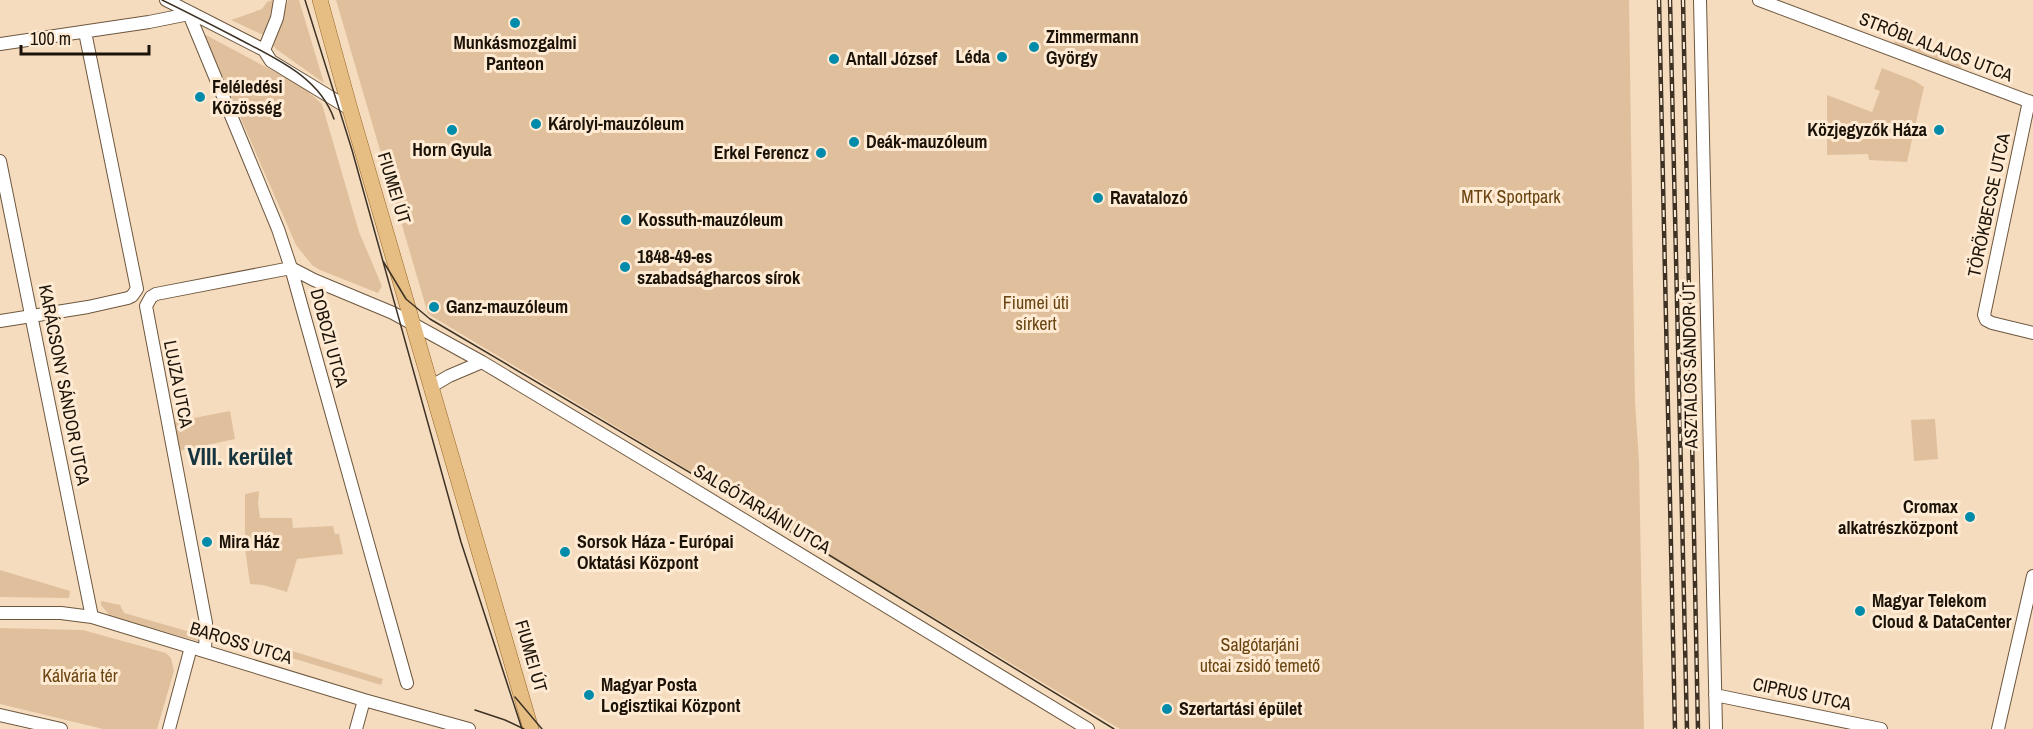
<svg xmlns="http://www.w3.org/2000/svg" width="2033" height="729" font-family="'Archivo Narrow',sans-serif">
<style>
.green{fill:#e0c09c}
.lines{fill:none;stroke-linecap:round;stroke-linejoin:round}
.minor-casing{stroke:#6d573e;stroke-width:14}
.major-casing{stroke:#956523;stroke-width:16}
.minor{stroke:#fff;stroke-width:12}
.major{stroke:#e6bd83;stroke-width:15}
.tram{stroke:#3d3224;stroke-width:1.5}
.rail-casing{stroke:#3d3224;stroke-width:4.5}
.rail{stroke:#ffead3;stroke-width:2;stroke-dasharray:7;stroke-linecap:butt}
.poi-dot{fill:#008baa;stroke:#ffead3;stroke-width:2}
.labels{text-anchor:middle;stroke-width:6;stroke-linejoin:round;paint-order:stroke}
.poi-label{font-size:18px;font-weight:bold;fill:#1b1308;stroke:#ffead3;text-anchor:start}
.street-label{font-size:18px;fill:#1b1308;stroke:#ffead3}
.park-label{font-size:18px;fill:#694411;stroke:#ffead3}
.district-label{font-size:24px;font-weight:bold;fill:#17353f;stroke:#ffead3}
</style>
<rect width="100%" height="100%" fill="#f5dcbf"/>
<path class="green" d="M272 0 276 3 267 32 263 35 231 20 262 9 267 2Z
M288 0H299L324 83 276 49 273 45Z
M336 0H1629L1635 402 1639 461 1644 729H1120L428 314Z
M204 34 303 87 322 104 359 232 382 286 378 293 320 270 312 265 296 245Z
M1896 37 1963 62 1960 70 1894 45Z
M1882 68 1915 81 1924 87 1907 162 1869 160 1868 154 1827 155V95L1872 112 1880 91 1874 89Z
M230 411 235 439 179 451 173 422Z
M1935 419 1938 459 1914 461 1911 420Z
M259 491 258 504 260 518H292L293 528 333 526 335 534H339L343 554 297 559 287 592 263 585 250 584 245 548V494Z
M0 570 70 591 69 598 0 597Z
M101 601 120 605 124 613 201 635V642L110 616 101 605Z
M214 627 383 679 381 685 213 634Z
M0 628 83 630 166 653 171 658 174 671 157 729H103L0 704Z"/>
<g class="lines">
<defs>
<path id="minor" d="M166 0 264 50 271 61 350 109
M1700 0 1716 729
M1759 0 2033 103
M189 14 278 229 291 268 407 683
M0 44 149 22 189 14
M264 50 277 18 280 0
M2029 101 1984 315 1986 320 1992 323 2033 333
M0 161 92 617
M0 321 88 307 128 298 132 296 137 289 85 32
M432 386 449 376 482 362
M0 613H61L92 617 364 700 469 729
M205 651 206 623 146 306 151 297 156 294 291 268 314 280 393 313 482 362 670 475 1088 729
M1715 695 1881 729
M0 715 61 729
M169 729 191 647
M356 729 364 700
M1998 729 2033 576"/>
<path id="major" d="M320 0 350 109 531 729"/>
</defs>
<use href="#minor" class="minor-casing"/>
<use href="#major" class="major-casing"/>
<use href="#minor" class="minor"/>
<use href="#major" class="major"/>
<path class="tram" d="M162 0C187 12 212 25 237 38 274 58 319 76 334 119
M305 0 352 150 461 542 522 729
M383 261 406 299 430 319 811 544 1114 729
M515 697 542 729
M475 710 505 720 524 729"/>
<defs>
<path id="rail" d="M1659 0 1675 729
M1670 0 1687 729
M1683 0 1698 729"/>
</defs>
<use href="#rail" class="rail-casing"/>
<use href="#rail" class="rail"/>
</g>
<g class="poi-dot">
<circle cx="515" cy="23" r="6"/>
<circle cx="1034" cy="47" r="6"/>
<circle cx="1002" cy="57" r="6"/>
<circle cx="834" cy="59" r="6"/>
<circle cx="200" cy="97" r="6"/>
<circle cx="536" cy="124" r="6"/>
<circle cx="452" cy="130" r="6"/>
<circle cx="1939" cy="130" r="6"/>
<circle cx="854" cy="142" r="6"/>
<circle cx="821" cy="153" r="6"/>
<circle cx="1098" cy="198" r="6"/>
<circle cx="626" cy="220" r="6"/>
<circle cx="625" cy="267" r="6"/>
<circle cx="434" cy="307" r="6"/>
<circle cx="1970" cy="517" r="6"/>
<circle cx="207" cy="542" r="6"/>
<circle cx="565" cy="552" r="6"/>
<circle cx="1860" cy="611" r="6"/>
<circle cx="589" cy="695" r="6"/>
<circle cx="1167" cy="709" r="6"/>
</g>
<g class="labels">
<g class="poi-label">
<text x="1046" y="43">Zimmermann<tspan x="1046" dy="21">György</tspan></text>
<text x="515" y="49" text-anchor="middle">Munkásmozgalmi<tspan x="515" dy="21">Panteon</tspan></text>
<text x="990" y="63" text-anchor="end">Léda</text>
<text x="846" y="65">Antall József</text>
<text x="212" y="93">Feléledési<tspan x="212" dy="21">Közösség</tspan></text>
<text x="548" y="130">Károlyi-mauzóleum</text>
<text x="1927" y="136" text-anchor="end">Közjegyzők Háza</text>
<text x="866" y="148">Deák-mauzóleum</text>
<text x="452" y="156" text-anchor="middle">Horn Gyula</text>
<text x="809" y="159" text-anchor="end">Erkel Ferencz</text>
<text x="1110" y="204">Ravatalozó</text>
<text x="638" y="226">Kossuth-mauzóleum</text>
<text x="637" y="263">1848-49-es<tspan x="637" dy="21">szabadságharcos sírok</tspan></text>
<text x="446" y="313">Ganz-mauzóleum</text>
<text x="1958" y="513" text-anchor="end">Cromax<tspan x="1958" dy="21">alkatrészközpont</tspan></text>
<text x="219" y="548">Mira Ház</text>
<text x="577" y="548">Sorsok Háza - Európai<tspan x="577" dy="21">Oktatási Központ</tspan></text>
<text x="1872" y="607">Magyar Telekom<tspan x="1872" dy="21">Cloud &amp; DataCenter</tspan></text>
<text x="601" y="691">Magyar Posta<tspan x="601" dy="21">Logisztikai Központ</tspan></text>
<text x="1179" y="715">Szertartási épület</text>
</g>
<g class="street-label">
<text transform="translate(1936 47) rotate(21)" y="6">STRÓBL ALAJOS UTCA</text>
<text transform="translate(394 188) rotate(73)" y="6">FIUMEI ÚT</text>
<text transform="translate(1989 205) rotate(-78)" y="6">TÖRÖKBECSE UTCA</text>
<text transform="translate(329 338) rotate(75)" y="6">DOBOZI UTCA</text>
<text transform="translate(1690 365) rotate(-91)" y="6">ASZTALOS SÁNDOR ÚT</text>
<text transform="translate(178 384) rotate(79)" y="6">LUJZA UTCA</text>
<text transform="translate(64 385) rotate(79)" y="6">KARÁCSONY SÁNDOR UTCA</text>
<text transform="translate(762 509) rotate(31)" y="6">SALGÓTARJÁNI UTCA</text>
<text transform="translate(241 643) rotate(17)" y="6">BAROSS UTCA</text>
<text transform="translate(531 656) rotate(74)" y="6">FIUMEI ÚT</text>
<text transform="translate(1802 694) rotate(12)" y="6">CIPRUS UTCA</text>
</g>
<g class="park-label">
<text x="1511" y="203">MTK Sportpark</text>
<text x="1036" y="309">Fiumei úti<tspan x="1036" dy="21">sírkert</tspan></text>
<text x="1260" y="651">Salgótarjáni<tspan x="1260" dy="21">utcai zsidó temető</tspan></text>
<text x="80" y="682">Kálvária tér</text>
</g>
<g class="district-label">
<text x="240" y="465">VIII. kerület</text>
</g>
</g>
<path d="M21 45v9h128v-9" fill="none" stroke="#1b1308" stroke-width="3"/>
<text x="30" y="45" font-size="18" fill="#1b1308" stroke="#ffead3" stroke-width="4.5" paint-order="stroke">100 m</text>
</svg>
